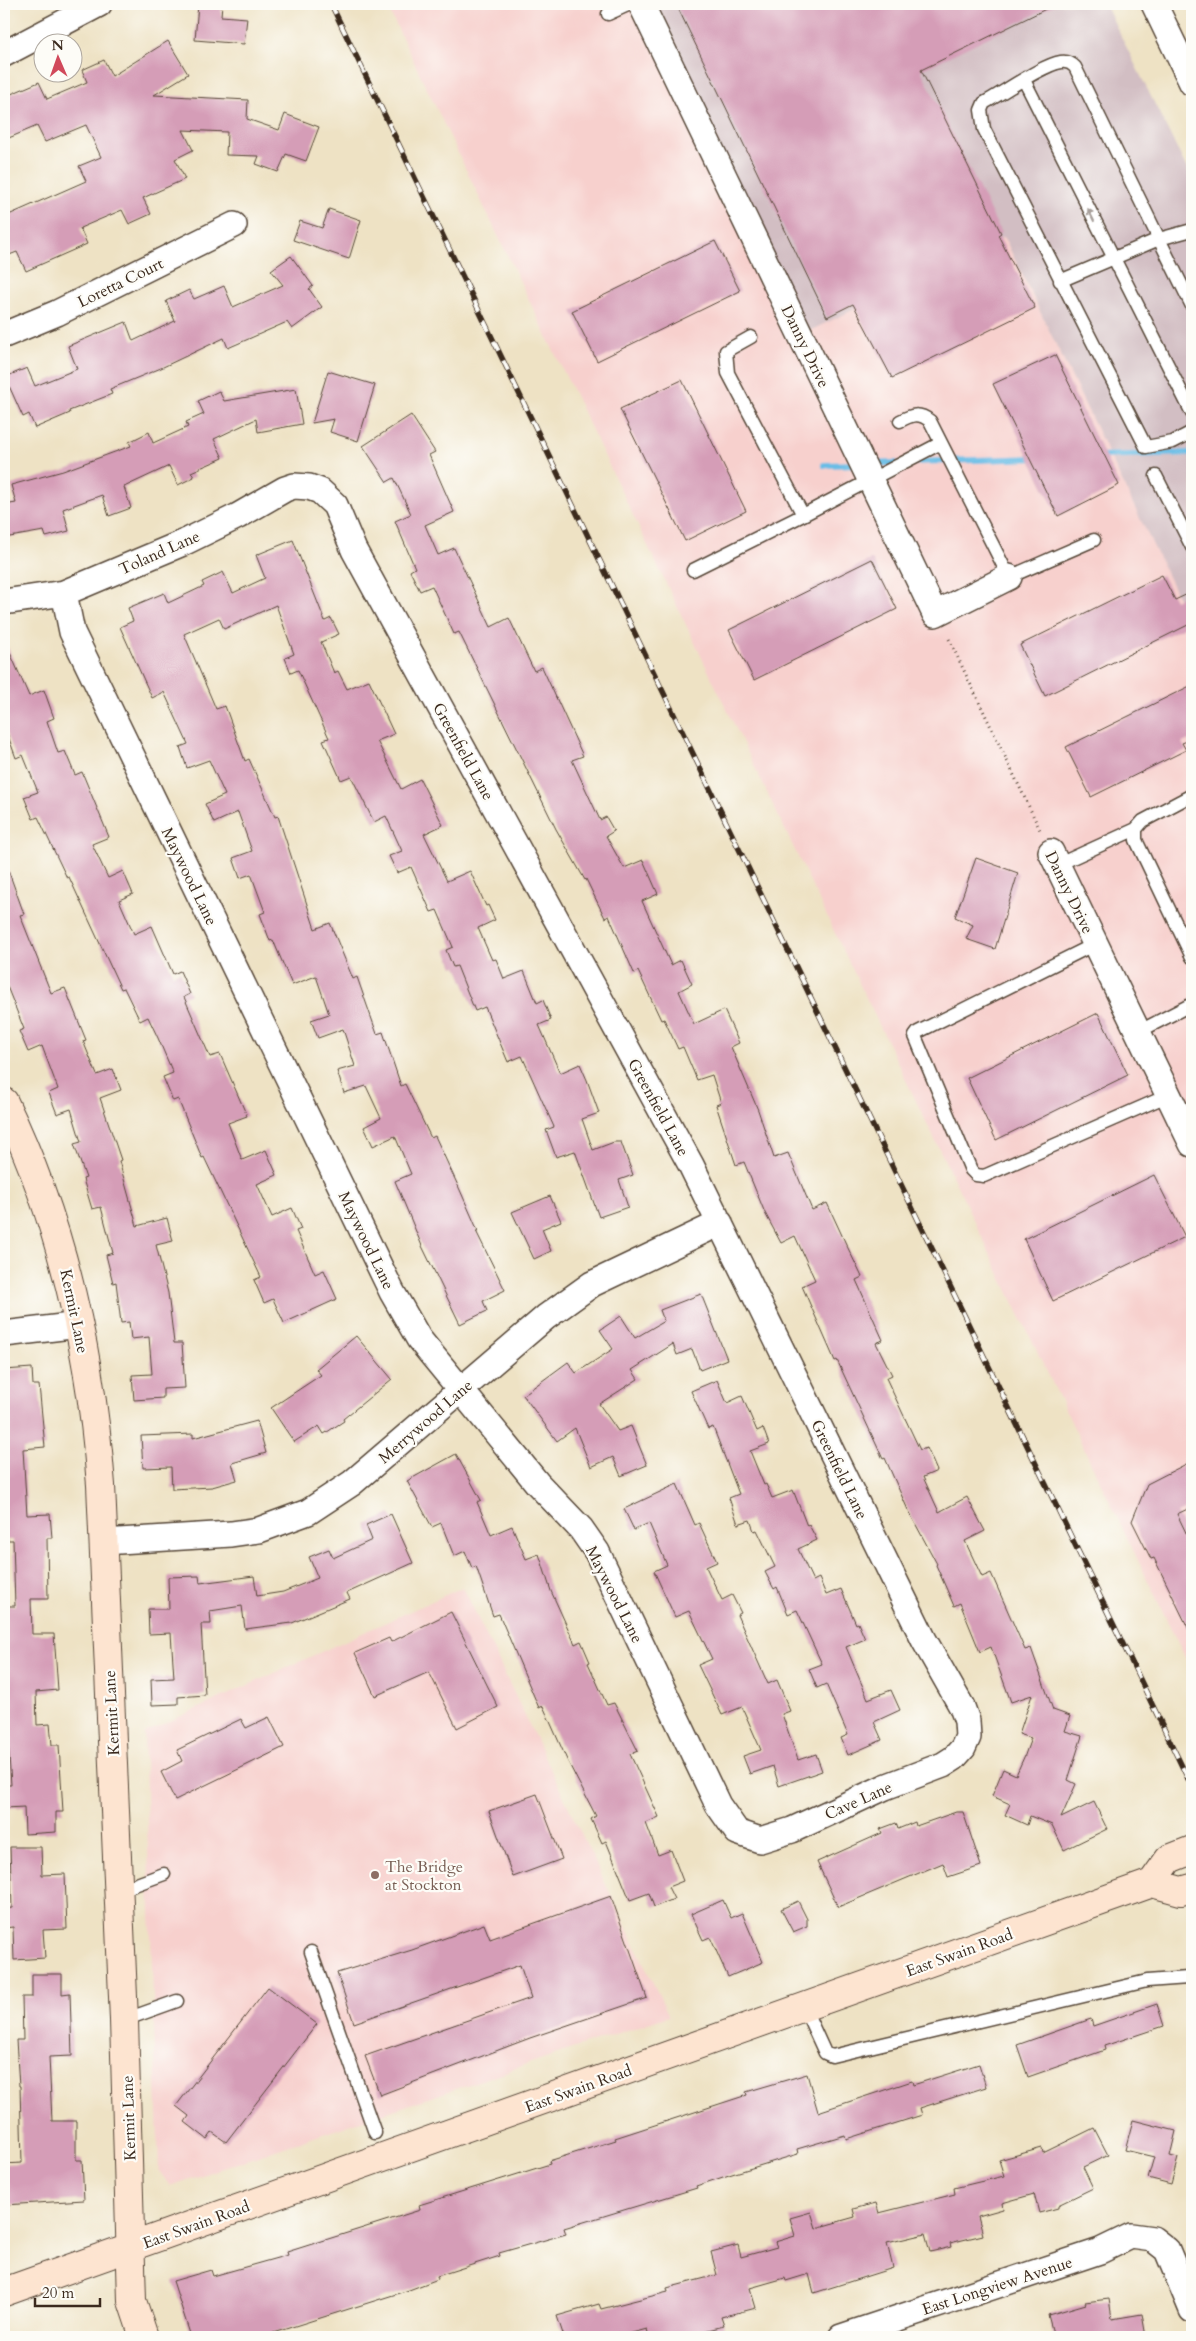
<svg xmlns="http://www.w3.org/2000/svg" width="1196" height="2341" font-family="Cardo,serif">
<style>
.built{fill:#f7d0cd}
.industrial{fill:#d2bec3}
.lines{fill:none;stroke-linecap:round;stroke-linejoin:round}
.stream{stroke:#6abde6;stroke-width:6}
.building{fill:#d59db7}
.lane-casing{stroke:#564637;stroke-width:15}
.street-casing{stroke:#564637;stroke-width:28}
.secondary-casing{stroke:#564637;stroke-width:30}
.path{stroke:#564637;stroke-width:3;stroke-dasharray:1 4;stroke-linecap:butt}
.lane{stroke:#fff;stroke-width:12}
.street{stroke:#fff;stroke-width:25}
.secondary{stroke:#fde4d0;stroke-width:28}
.rail-casing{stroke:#3b2a1e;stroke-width:5.5}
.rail{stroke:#fdfcf7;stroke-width:4;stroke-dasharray:11;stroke-linecap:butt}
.oneway{fill:#a79f9a}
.education-dot{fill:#8d6e63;stroke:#fdfcf7;stroke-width:2}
.labels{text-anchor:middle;stroke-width:4.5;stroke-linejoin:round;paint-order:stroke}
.street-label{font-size:16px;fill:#3b2a1e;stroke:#fdfcf7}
.education-label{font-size:16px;fill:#785e54;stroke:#fdfcf7;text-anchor:start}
</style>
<rect width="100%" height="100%" fill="#fdfcf7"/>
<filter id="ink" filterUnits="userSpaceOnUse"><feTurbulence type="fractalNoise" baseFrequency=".02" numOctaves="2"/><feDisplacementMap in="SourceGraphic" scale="10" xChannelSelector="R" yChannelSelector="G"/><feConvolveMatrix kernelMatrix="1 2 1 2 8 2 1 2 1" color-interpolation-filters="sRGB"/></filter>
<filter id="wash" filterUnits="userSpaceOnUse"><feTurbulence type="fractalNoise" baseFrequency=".0096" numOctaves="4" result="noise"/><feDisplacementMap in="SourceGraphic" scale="20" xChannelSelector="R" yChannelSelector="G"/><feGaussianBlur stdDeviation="1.12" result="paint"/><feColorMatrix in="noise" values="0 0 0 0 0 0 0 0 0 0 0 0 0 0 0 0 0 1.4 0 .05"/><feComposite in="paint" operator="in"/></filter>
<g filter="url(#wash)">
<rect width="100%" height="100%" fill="#eee2c4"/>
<path class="built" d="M386 4H641L801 334 1004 237 1192 624V1672Z
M463 1587 669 2016 170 2186 159 2171 144 1733Z"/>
<path class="industrial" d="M641 4H1105L1192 179V626L1004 237 801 335Z"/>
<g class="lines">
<path class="stream" d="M1098 456 1192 453
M910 462 1038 458
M868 464 895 463
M824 465 858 464"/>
</g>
<g id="blocks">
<path class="building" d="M198 4H222L221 16 247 18 244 44 195 40Z
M676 4H1056L921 70 1001 233 998 235 1035 308 892 378 853 304 827 317Z
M168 41 188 74 154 95 248 100 247 119 279 130 285 114 319 127 306 161 286 154 278 172 256 164 259 156 226 155 227 132 183 130 193 150 175 159 185 179 143 198 151 214 129 224 122 210 80 228 87 244 26 271 17 252 4 257V217L86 181 79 166 101 157 86 125 45 142 37 126 4 140V97L39 82 47 99 87 82 82 70 104 60 112 76Z
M329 209 361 220 349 259 293 240 300 221 322 228Z
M715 241 740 291 597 361 572 311Z
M291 256 313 286 309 289 322 307 292 329 287 322 228 348 224 338 161 368 110 389 112 394 69 411 70 413 35 428 29 414 23 417 5 377 27 368 35 386 77 369 68 346 126 322 133 341 175 321 166 301 189 290 194 299 224 286 233 307 283 285 271 270Z
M1055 355 1119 485 1058 516 993 384Z
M328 371 375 385 358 441 330 432 334 419 312 423Z
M682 380 746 511 685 541 620 409Z
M296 389 302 424 258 432 256 419 214 439 223 458 191 472 194 477 178 485 169 466 124 487 131 508 109 516 102 495 63 509 69 531 46 537 44 531 4 538V505L16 503 11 485 63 471 131 446 129 442 149 432 153 443 188 427 186 422 204 414 198 401 219 391 224 401Z
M411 415 435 452 429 455 454 512 425 525 438 555 454 548 491 627 509 618 534 671 542 667 583 756 572 760 600 820 606 817 614 831 606 836 624 868 643 860 658 894 642 901 671 965 681 960 692 984 679 991 694 1024 724 1010 739 1043 731 1047 758 1110 774 1158 788 1153 812 1210 827 1203 846 1244 862 1277 856 1280 883 1340 876 1343 892 1375 886 1378 920 1450 927 1448 937 1471 923 1477 939 1512 967 1497 985 1531 965 1541 982 1577 991 1573 1025 1650 1031 1648 1053 1710 1070 1716 1065 1731 1082 1736 1068 1780 1076 1784 1061 1818 1094 1802 1107 1829 1064 1850 1052 1825 1030 1816 1027 1825 1005 1815 1010 1804 992 1796 1003 1769 1016 1775 1025 1755 1031 1738 1019 1734 1032 1695 1011 1702 991 1647 980 1652 960 1603 954 1606 936 1565 937 1564 908 1510 885 1458 883 1459 837 1360 835 1361 802 1286 815 1280 795 1236 781 1243 765 1213 744 1162 736 1165 716 1105 721 1103 712 1075 697 1080 683 1047 678 1049 664 1019 661 1020 638 971 634 973 609 916 605 918 586 879 585 880 556 829 459 632 454 634 432 586 420 591 410 571 415 568 395 521 411 514 394 478 387 482 363 446Z
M293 540 325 621 331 618 339 634 321 642 334 673 338 671 347 689 369 680 394 734 377 741 401 789 420 779 443 825 424 834 447 881 470 871 486 906 488 905 495 920 478 928 492 960 496 959 504 979 524 971 537 1003 543 1000 551 1020 539 1025 560 1073 580 1064 587 1080 599 1113 582 1119 593 1150 614 1142H621L633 1175 619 1180 628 1207 599 1217 575 1151 556 1157 546 1130 554 1127 522 1056 508 1062 485 1007 475 1011 457 966 453 967 446 950 453 947 437 910 431 912 411 867 397 873 389 856 402 851 386 816 374 822 351 776 341 780 323 740 329 738 298 670 291 673 285 658 294 654 276 605 224 629 219 618 184 634 216 709 225 706 245 761 249 759 275 817 278 816 315 929 330 923 353 979 357 977 377 1034 383 1032 401 1086 405 1084 431 1138 435 1136 460 1190 478 1231H476L505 1290 483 1301 487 1311 460 1324 422 1246 395 1181 411 1174 395 1136 373 1146 364 1127 381 1118 366 1086 344 1093 337 1071 355 1066 343 1029 318 1038 311 1020 329 1014 316 976 292 985 273 940 270 941 260 914 265 912 251 874 240 878 233 858 252 851 238 812 214 823 205 804 225 795 209 760 187 768 180 747 188 744 164 692 152 698 120 627 133 621 128 608 164 593 168 603 204 586 202 582 223 572 233 593 265 578 256 555Z
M872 559 897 609 754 680 729 630Z
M1162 575 1175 600 1192 592V623L1045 696 1020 645Z
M4 639 29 696 44 690 54 718 47 721 58 753 65 751 75 775 82 772 109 837 92 844 108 878 123 871 133 894 119 900 134 934 152 926 173 974 180 971 190 994 184 997 210 1057 220 1054 247 1116 228 1123 242 1160 266 1150 277 1175 257 1184 272 1217 292 1208 301 1229 296 1231 315 1274 324 1270 337 1299 284 1323 273 1299 264 1303 254 1280 261 1277 204 1157 202 1158 178 1099 173 1101 163 1077 173 1073 158 1038 148 1017 140 1021 124 988 121 989 69 877 67 878 38 817 33 819 24 797 38 792 23 755 16 758 4 725Z
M1192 685V739L1182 743 1186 750 1091 797 1066 747Z
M976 858 1018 873 995 949 966 939 973 925 955 917Z
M6 864 24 914 20 915 51 993 65 988 86 1040 83 1041 97 1075 113 1069 121 1090 100 1098 121 1160 119 1161 137 1226 167 1218 173 1241 156 1245 168 1293 174 1343H182L185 1388 163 1389V1398L134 1400 132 1375 152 1374 149 1337 131 1339 129 1322 121 1323 116 1282 113 1283 106 1255 113 1253 101 1207 92 1209 83 1179 86 1178 74 1144 81 1142 71 1109 57 1114 49 1093 58 1089 42 1046 28 1052 19 1031 24 1029 4 979V865Z
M1098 1013 1128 1075 996 1140 967 1078Z
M1154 1175 1185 1237 1053 1301 1024 1239Z
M550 1196 561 1221 542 1229 551 1251 534 1259 512 1212Z
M701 1294 727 1359 700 1370 692 1349 677 1355 673 1344 632 1370 638 1379 599 1404 618 1431 631 1426 647 1465 621 1476 613 1457 591 1467 575 1428 557 1441 523 1395 568 1362 576 1373 613 1349 600 1330 621 1316 635 1338 664 1321 660 1310Z
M356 1336 392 1379 343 1419 344 1421 324 1434 319 1426 294 1442 271 1408 321 1375 316 1369Z
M32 1368 33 1385H39L45 1447 23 1449 27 1515 50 1514 52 1538H47L48 1599H31L32 1634H54L58 1690 36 1692 37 1725 50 1724 52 1745H59L63 1812H56V1832L25 1834 24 1807 5 1808 4 1785H11L4 1682V1606H15L13 1540H4V1434H6L4 1370Z
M717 1380 727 1403 742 1396 757 1431 763 1428 769 1444 750 1451 764 1485 766 1484 772 1498 793 1490 807 1526 809 1525 817 1540 798 1549 813 1581 819 1578 826 1595 841 1589 856 1624 858 1623 865 1639 846 1647 868 1699 891 1690 900 1710 874 1722 882 1740 848 1755 841 1738 848 1735 826 1684 817 1688 809 1669 822 1664 797 1610 788 1614 777 1587 774 1589 765 1572 775 1567 757 1530 754 1531 750 1520 738 1524 729 1498 739 1494 713 1427 708 1429 691 1391Z
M257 1421 266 1453 232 1463 237 1480 212 1487 172 1489 171 1467 143 1468 141 1436 193 1434V1438Z
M456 1454 481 1500 477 1502 491 1535 512 1526 526 1559 539 1554 551 1591 575 1644 581 1641 590 1662 588 1663 607 1705 614 1703 638 1751 630 1754 659 1817 646 1823 658 1855 671 1850 683 1881 668 1887 674 1899 654 1907 649 1893 630 1900 606 1841 602 1843 591 1819 596 1816 567 1760 543 1706 539 1708 499 1614 493 1616 476 1566 472 1568 465 1551 454 1556 441 1523 432 1527 407 1481Z
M1192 1461V1507L1177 1514 1192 1545V1636L1154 1558 1151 1559 1132 1521 1147 1484Z
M677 1484 695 1525 699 1523 717 1562 706 1567 722 1600 732 1595 741 1613 737 1615 768 1684 777 1680 790 1711 782 1714 798 1760 816 1754 822 1771 779 1786 773 1766 750 1774 743 1756 761 1750 742 1707 722 1715 698 1665 712 1659 689 1611 675 1617 654 1571 667 1565 649 1523 634 1530 624 1509Z
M391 1514 413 1563 347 1593 350 1599 292 1623 245 1629 242 1606 210 1611 211 1624H201L205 1695 178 1697V1704L152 1705 151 1679 174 1678 171 1633 149 1634 148 1609H169L168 1577 199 1576 200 1583 254 1576 257 1596 283 1592 318 1578 309 1557 329 1549 333 1558 372 1540 366 1525Z
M451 1612 498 1707 457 1728 429 1672 375 1696 355 1653 389 1638 391 1642Z
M269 1717 284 1747 175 1800 161 1772 182 1761 177 1750 241 1719 246 1728Z
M537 1794 562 1859 513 1877 489 1811Z
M956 1812H963L981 1866 948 1877 943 1863 838 1907 817 1862 882 1833 880 1829 896 1823 898 1829 915 1822 916 1826Z
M10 1847H41L42 1875 65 1874 67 1929 43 1930 45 1958 14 1960 13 1927 4 1928V1909L12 1908Z
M611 1896 647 1998 530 2038 380 2095 365 2056 531 1998 520 1965 354 2023 337 1973 412 1950 484 1924 490 1939Z
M723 1900 731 1918 742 1913 763 1962 728 1977 710 1937 703 1940 691 1914Z
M798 1901 807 1919V1926L793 1932 781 1909Z
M32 1974H62V1994L70 1993 72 2056 49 2057 52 2121H76V2160H82L84 2200 4 2205V2164L22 2163 20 2086H19L16 2040H23L22 1997H32Z
M268 1987 317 2024 226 2142 212 2132 207 2139 185 2122 189 2116 176 2106Z
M1157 2004 1164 2026 1104 2046 1105 2050 1028 2077 1017 2045 1091 2019 1093 2026Z
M979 2064 986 2087 920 2108 922 2115 846 2139 845 2135 797 2149 798 2154 732 2174 696 2186 697 2188 564 2228 566 2234 499 2253 500 2256 437 2276 438 2279 409 2290 273 2333 274 2337H191L173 2281 211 2270 213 2276 288 2255 287 2252 420 2210 419 2205 550 2164 549 2161 616 2140 615 2138 747 2095 746 2092 807 2074 818 2112 912 2081 913 2085Z
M1133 2120 1176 2131 1170 2156 1178 2158 1171 2184 1148 2178 1154 2157 1125 2150Z
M1094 2128 1108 2155 1083 2167 1093 2188 1058 2205V2208L1039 2213 1034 2194 1002 2203 1003 2209 978 2216 983 2235 950 2243 951 2247 930 2252 925 2234 887 2243 893 2268 814 2293 809 2274 786 2281 785 2278 750 2288 756 2308 721 2317 724 2326 680 2337H649L647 2329 617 2337H564L557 2316 599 2304 601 2309 668 2292 667 2288 717 2275 711 2252 738 2245 741 2257 777 2247 775 2242 795 2236 790 2218 811 2212 816 2228 855 2217 853 2209 876 2203 879 2213 955 2194 954 2188 1004 2176 999 2160 1042 2148 1043 2153Z
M1109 2299 1112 2319 1142 2314 1146 2337H1054L1048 2315 1086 2304 1085 2302Z"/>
</g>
</g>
<g filter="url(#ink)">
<use href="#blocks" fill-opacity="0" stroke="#564637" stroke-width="1"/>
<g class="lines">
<defs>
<path id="lane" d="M608 14 630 4
M1024 80 1192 413
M1192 230 1159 239 1075 67C1071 63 1067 61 1061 62 1042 65 1003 93 984 103L981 110 984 129 1146 447 1173 442 1192 432
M1060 281 1159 239 1192 306
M751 337 726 351 728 373 803 515 941 443
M900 421C911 415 919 412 930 421L1009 577 1094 540
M1156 476 1192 547
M693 570 803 515
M1192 795 1143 821 1136 829V840L1192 957
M1057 865 1136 829
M1095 944 918 1032 915 1036 971 1170 976 1175 984 1176 1169 1095
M1138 1032 1192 1004
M118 1891 164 1874
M311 1952 375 2133
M804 2007 825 2053 832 2056 1147 1981 1188 1978
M124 2020 177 2001"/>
<path id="street" d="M641 4 935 614 1009 577
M1154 4 1192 83
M4 54 99 4
M4 335 57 313 234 225
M4 602 64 593 185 542 238 516 285 489 294 486 309 487 320 491 335 505 354 550 691 1165 924 1640 962 1707 967 1721 968 1737 963 1748 954 1758 943 1765 885 1787 792 1830 760 1840 737 1832 718 1805 597 1552 581 1529 538 1484 419 1339 392 1292 72 632 64 593
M1051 852 1192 1144
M4 1334 79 1325
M103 1542 231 1534 259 1530 308 1512 352 1483 546 1317 592 1284 720 1223
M841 2337 1100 2251 1131 2236 1153 2239 1167 2250 1192 2310"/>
<path id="secondary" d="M4 1102C62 1222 91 1353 101 1485L124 2020 132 2301 144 2337
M1152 1883 1181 1891 1192 1888
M4 2292 1152 1883 1169 1859 1192 1850"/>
</defs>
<use href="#lane" class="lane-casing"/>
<use href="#street" class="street-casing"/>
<use href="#secondary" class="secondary-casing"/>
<path class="path" d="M949 639 1041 832"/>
<use href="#lane" class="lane"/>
<use href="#street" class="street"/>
<use href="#secondary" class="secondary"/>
<defs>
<path id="rail" d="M331 4 1192 1787"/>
</defs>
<use href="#rail" class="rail-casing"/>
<use href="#rail" class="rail"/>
</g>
<defs><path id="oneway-solid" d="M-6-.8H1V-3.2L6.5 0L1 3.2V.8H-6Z" transform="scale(1.25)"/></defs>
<use class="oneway" href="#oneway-solid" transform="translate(1091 215) rotate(-116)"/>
</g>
<circle class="education-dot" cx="375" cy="1875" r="5"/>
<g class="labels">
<g class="street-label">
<text transform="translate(120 282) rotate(-26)" y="6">Loretta Court</text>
<text transform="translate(806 346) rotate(64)" y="6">Danny Drive</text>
<text transform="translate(159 552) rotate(-24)" y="6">Toland Lane</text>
<text transform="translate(464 751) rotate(61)" y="6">Greenfield Lane</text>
<text transform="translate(190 876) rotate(64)" y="6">Maywood Lane</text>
<text transform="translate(1070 892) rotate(64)" y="6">Danny Drive</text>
<text transform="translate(659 1107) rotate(61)" y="6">Greenfield Lane</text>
<text transform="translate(367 1240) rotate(64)" y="6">Maywood Lane</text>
<text transform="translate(75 1311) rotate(78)" y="6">Kermit Lane</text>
<text transform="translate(425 1421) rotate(-41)" y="6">Merrywood Lane</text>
<text transform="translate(840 1469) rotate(64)" y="6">Greenfield Lane</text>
<text transform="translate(615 1594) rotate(63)" y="6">Maywood Lane</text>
<text transform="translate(111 1713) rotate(-93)" y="6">Kermit Lane</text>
<text transform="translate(858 1800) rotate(-24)" y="6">Cave Lane</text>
<text transform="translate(959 1952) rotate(-20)" y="6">East Swain Road</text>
<text transform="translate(578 2088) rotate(-20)" y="6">East Swain Road</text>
<text transform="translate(128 2118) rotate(-92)" y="6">Kermit Lane</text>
<text transform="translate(196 2224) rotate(-20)" y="6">East Swain Road</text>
<text transform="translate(997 2285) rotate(-18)" y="6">East Longview Avenue</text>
</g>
<g class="education-label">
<text x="385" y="1872">The Bridge<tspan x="385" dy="18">at Stockton</tspan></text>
</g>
</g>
<rect width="1196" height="2341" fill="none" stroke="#fdfcf7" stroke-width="20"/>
<g transform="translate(58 58) rotate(358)"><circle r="24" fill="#fdfcf7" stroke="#afa8a0"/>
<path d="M0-4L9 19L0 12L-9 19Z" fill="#d1495b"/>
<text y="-8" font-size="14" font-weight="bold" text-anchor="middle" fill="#3b2a1e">N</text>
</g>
<path d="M35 2298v8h65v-8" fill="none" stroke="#3b2a1e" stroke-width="2.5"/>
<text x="42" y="2298" font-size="15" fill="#3b2a1e" stroke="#fdfcf7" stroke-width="4" paint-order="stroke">20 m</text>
</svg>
